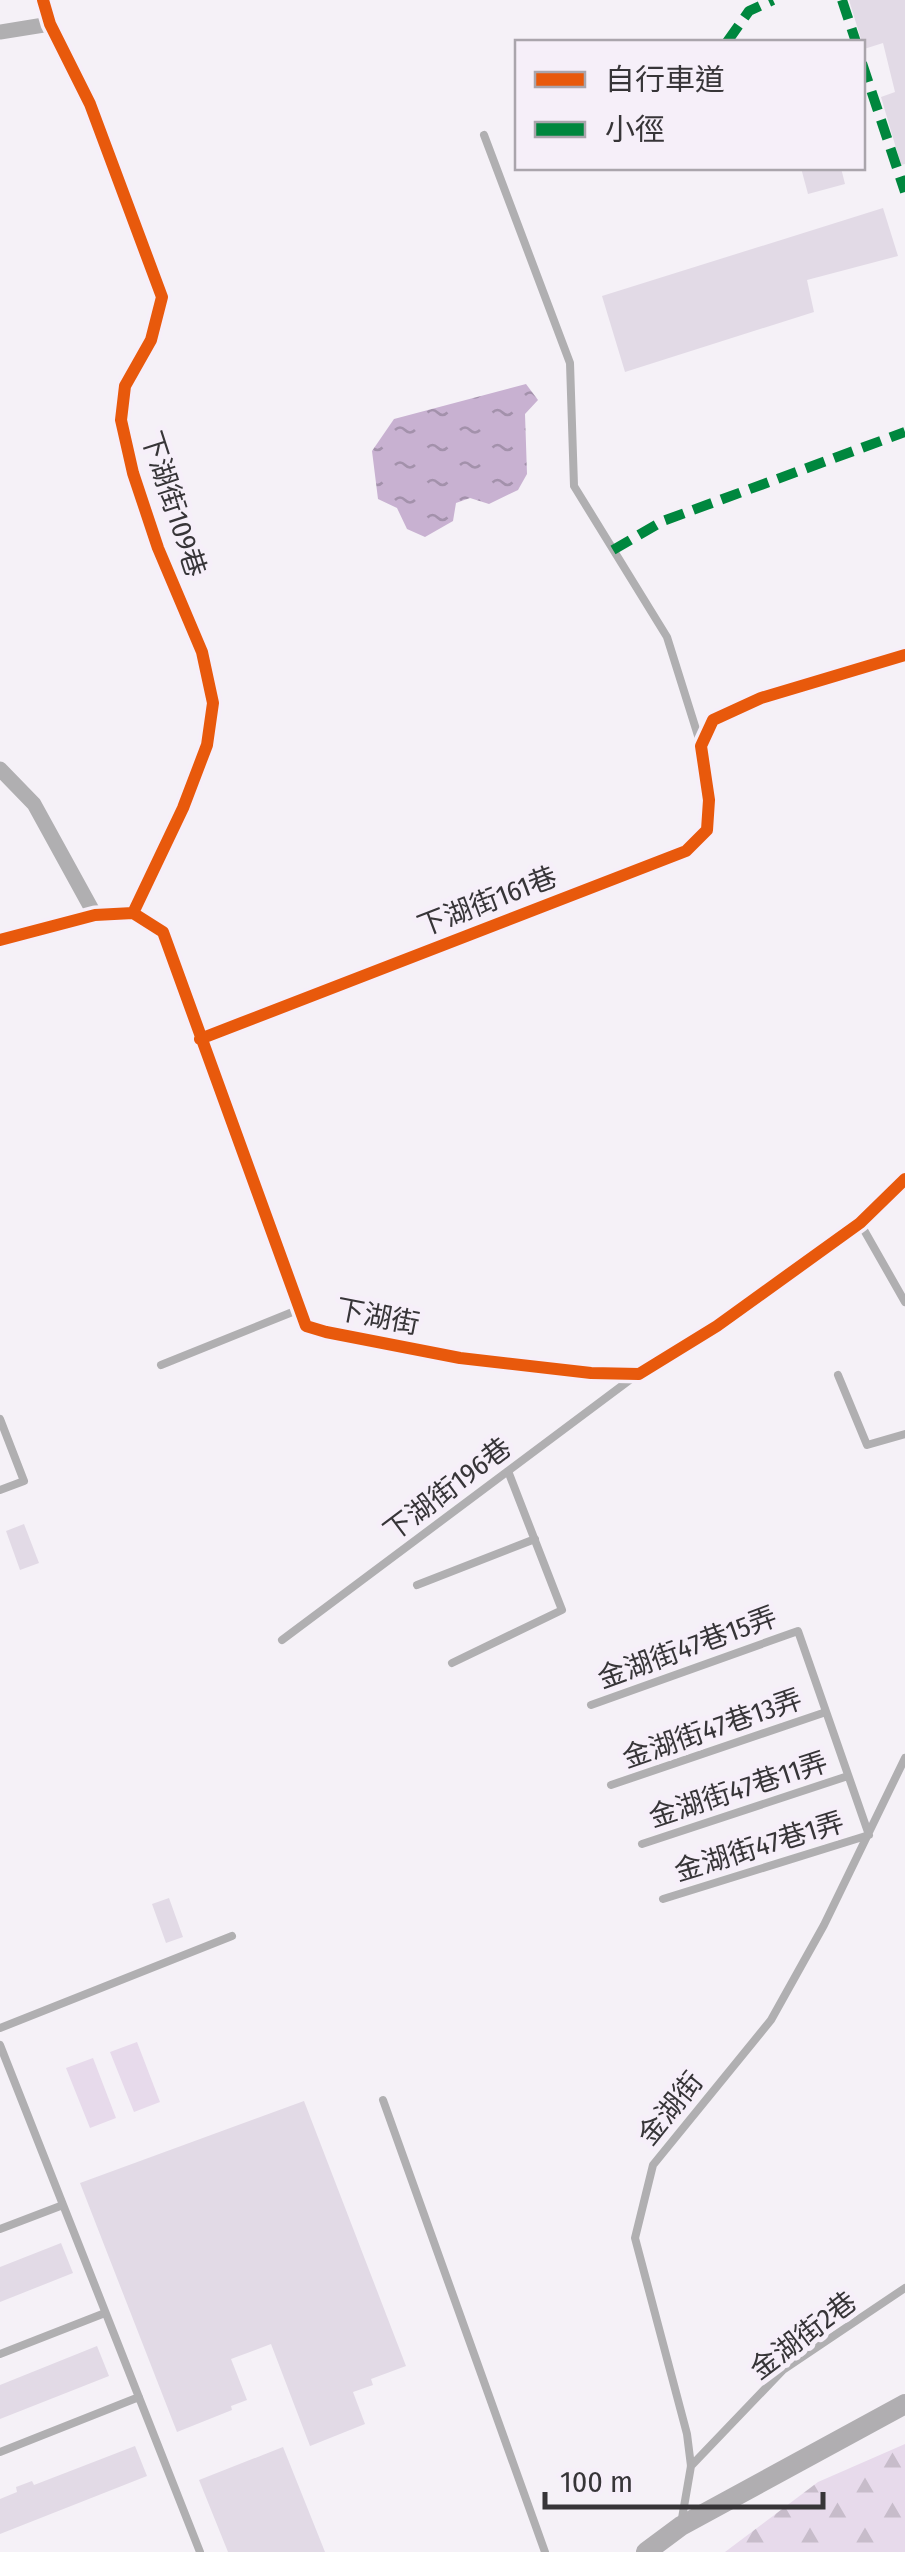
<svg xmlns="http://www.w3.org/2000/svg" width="905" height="2552" font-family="'Fira Sans Condensed','Noto Sans TC',sans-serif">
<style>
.green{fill:#e7daeb}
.forest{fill:url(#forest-firs)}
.water{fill:url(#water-ripples)}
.building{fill:#e2dae6}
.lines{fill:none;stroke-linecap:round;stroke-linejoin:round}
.lane{stroke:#b0afb1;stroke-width:8}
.street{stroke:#b0afb1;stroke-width:15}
.secondary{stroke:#b0aeb1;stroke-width:20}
.quiet{stroke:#00873e;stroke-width:10;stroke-dasharray:20 10;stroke-linecap:butt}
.cycleway-casing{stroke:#f6eff9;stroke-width:19}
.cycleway{stroke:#e8590c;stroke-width:12}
.labels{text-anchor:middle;stroke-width:10;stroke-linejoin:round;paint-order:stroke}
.street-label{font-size:28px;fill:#373538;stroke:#f6eff9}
</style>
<defs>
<pattern id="forest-firs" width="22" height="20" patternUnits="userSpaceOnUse" patternTransform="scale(2.5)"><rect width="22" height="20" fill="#e7daeb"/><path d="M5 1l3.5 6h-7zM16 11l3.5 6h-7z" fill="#c7bcca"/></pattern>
<pattern id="water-ripples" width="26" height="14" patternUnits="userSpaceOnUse" patternTransform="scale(2.5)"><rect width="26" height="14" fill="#c8b1d1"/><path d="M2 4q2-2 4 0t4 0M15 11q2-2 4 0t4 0" fill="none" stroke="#a391ab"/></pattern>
</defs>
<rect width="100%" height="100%" fill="#f5f1f7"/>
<path class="green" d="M137 2042 160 2102 134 2112 110 2052Z
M93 2058 116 2118 90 2128 66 2068Z"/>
<path class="forest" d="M905 2444V2552H725L818 2482Z"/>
<path class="water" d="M526 384 538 400 525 414 527 474 518 490 489 504 470 498 456 503 453 521 425 537 407 529 397 508 378 499 372 451 394 419Z"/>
<path class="building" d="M849 0H905V164L901 165 881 97 895 92 883 43 864 49Z
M801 168H841L845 184 808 194Z
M883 208 898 256 807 280 814 312 625 372 602 296Z
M24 1524 39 1563 20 1570 6 1531Z
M169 1898 183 1937 166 1943 152 1904Z
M304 2101 406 2366 371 2379 373 2385 353 2392 365 2424 310 2446 271 2344 231 2359 247 2400 231 2406 232 2410 177 2432 80 2183Z
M61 2243 73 2273 0 2302V2267Z
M97 2346 109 2376 0 2419V2385Z
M135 2446 147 2476 0 2534V2499L17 2492 16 2487 32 2481 34 2485Z
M283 2447 325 2552H228L199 2480Z"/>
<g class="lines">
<path class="lane" d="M484 135 570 363 574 486 667 637 700 742
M860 1223 905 1302
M161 1365 300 1309
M838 1375 867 1445 905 1434
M0 1419 24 1481 0 1490
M417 1585 535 1539
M282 1640 635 1376
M452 1663 562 1610 508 1471
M591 1705 798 1631 869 1835 663 1899
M611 1785 826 1712
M642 1844 848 1776
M0 2028 232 1936
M0 2045 200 2552
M383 2100 545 2552
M0 2229 63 2205
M0 2354 105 2313
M0 2452 139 2397
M691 2466 783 2370 905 2288
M681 2524 691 2466 687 2434 635 2238 653 2165 771 2020 824 1925 905 1758"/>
<path class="street" d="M43 0 50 24 90 104 162 297 151 340 125 386 121 420 133 473 158 548 202 652 213 703 207 745 183 808 133 913
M0 32 50 24
M0 769 34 804 95 915
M0 940 95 915 133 913 163 932 306 1326 326 1332 460 1358 591 1373 639 1374 717 1326 860 1223 905 1179
M200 1039 686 851 707 830 709 800 701 746 713 720 761 698 905 655"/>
<path class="secondary" d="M646 2552 681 2526 905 2404"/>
<path class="quiet" d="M842 0 856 42
M727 42 749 11 773 0
M862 63 905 192
M613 550 663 521 905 432"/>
<defs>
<path id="cycleway" d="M43 0 50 24 90 104 162 297 151 340 125 386 121 420 133 473 158 548 202 652 213 703 207 745 183 808 133 913
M0 940 95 915 133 913 163 932 306 1326 326 1332 460 1358 591 1373 639 1374 717 1326 860 1223 905 1179
M200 1039 686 851 707 830 709 800 701 746 713 720 761 698 905 655"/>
</defs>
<use href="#cycleway" class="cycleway-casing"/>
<use href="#cycleway" class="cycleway"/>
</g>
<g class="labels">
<g class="street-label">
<text transform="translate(174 504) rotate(72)" y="10">下湖街109巷</text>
<text transform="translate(487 901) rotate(-21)" y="10">下湖街161巷</text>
<text transform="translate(378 1316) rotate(11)" y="10">下湖街</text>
<text transform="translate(447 1489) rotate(-37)" y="10">下湖街196巷</text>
<text transform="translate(687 1647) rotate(-20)" y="10">金湖街47巷15弄</text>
<text transform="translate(712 1728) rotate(-19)" y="10">金湖街47巷13弄</text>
<text transform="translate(738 1789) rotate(-18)" y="10">金湖街47巷11弄</text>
<text transform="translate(759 1846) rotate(-17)" y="10">金湖街47巷1弄</text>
<text transform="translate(670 2108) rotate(-51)" y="10">金湖街</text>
<text transform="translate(803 2335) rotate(-37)" y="10">金湖街2巷</text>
</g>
</g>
<rect x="515" y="40" width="350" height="130" fill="#f6eff9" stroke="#aaa5ac" stroke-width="2.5"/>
<rect x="535" y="72" width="50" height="15" fill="#e8590c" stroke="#aaa5ac" stroke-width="2.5"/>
<text x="605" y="90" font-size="30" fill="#373538">自行車道</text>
<rect x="535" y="122" width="50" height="15" fill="#00873e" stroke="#aaa5ac" stroke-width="2.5"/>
<text x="605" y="140" font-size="30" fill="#373538">小徑</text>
<path d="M545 2492v15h278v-15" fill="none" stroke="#373538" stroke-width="5"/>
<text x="560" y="2492" font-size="30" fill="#373538" stroke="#f6eff9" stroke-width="8" paint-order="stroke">100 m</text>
</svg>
